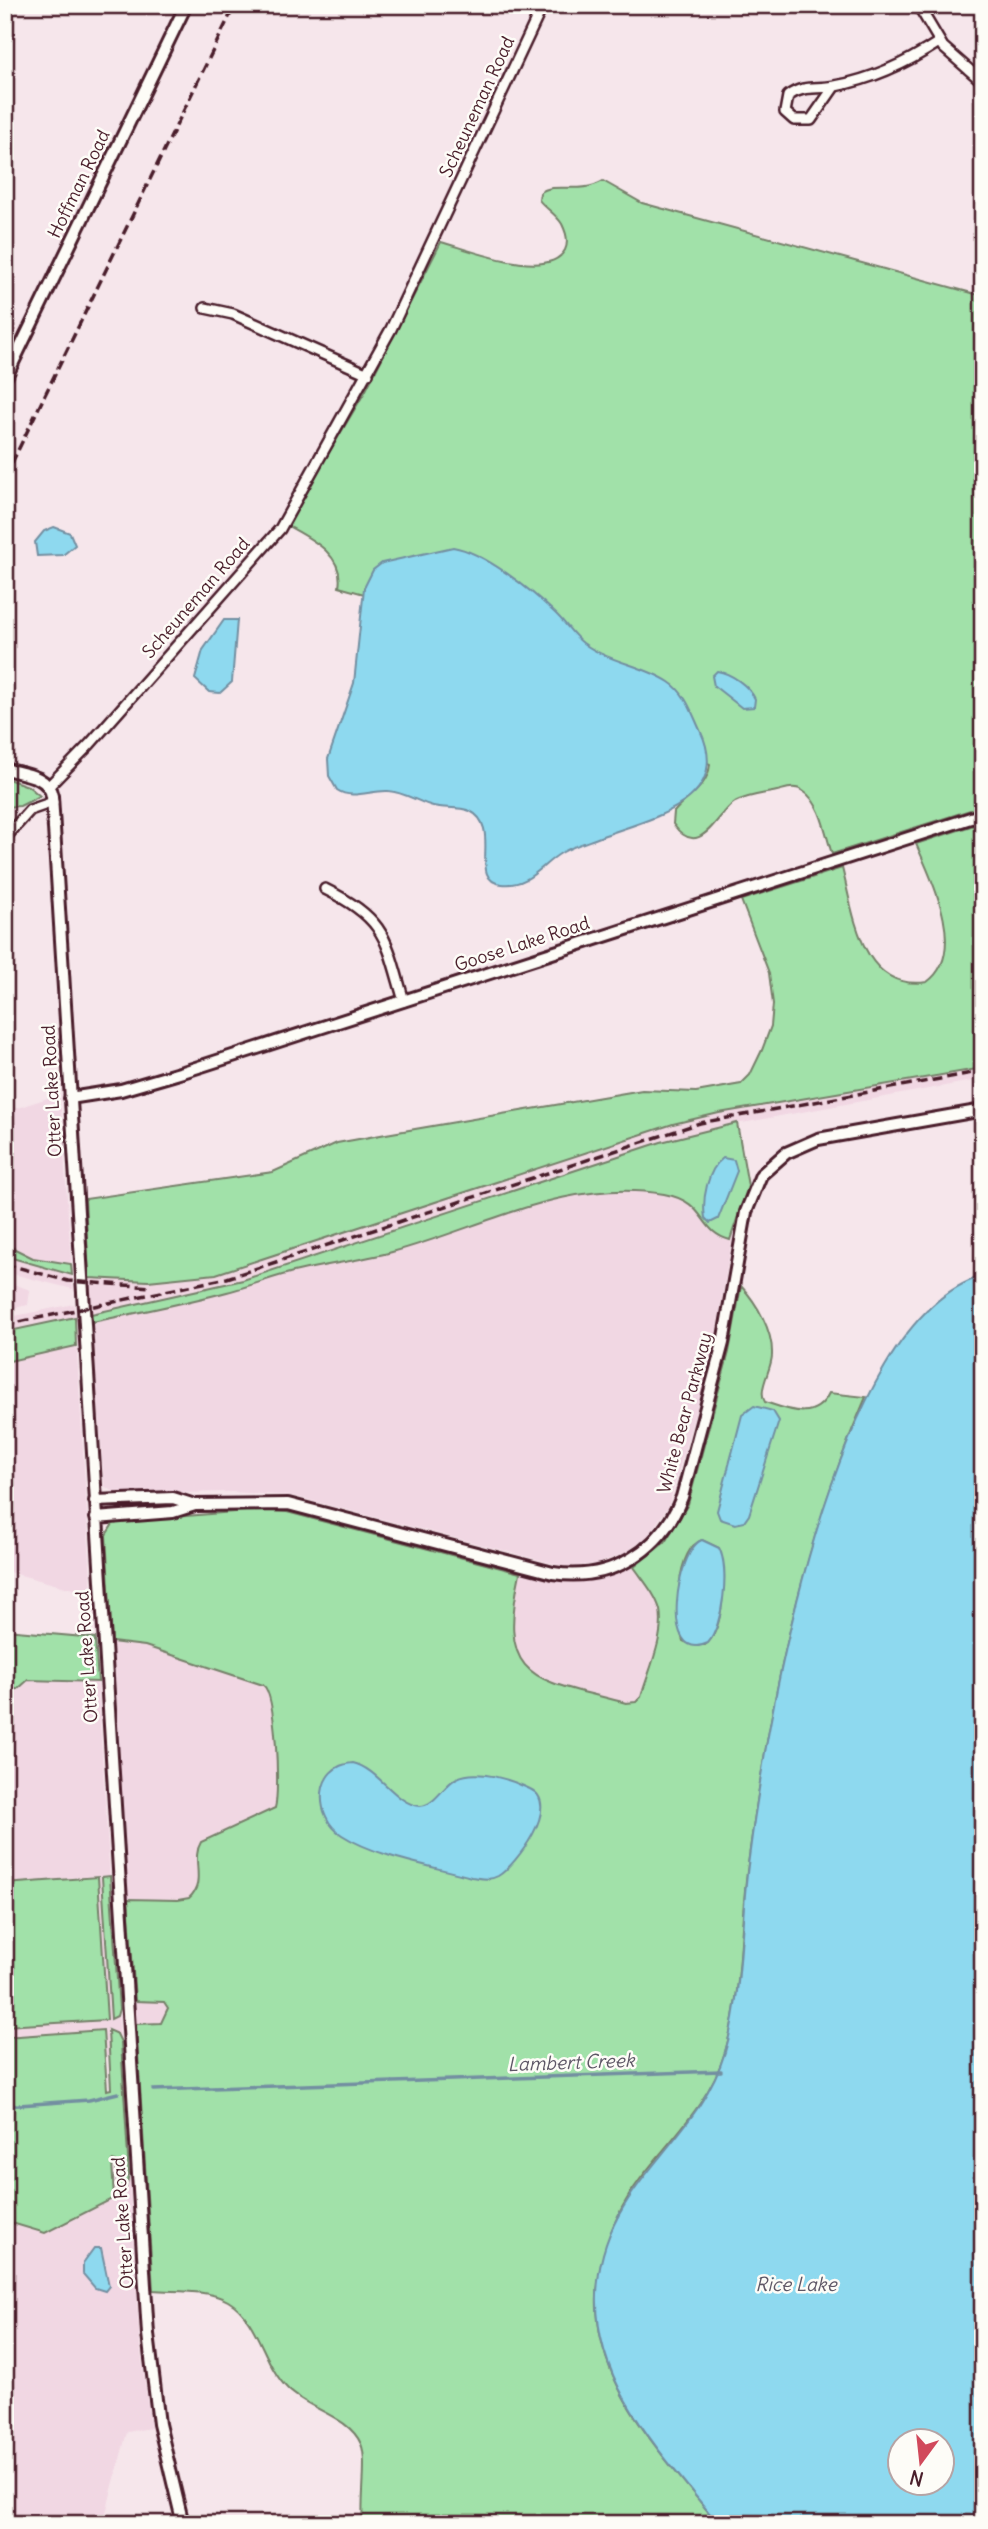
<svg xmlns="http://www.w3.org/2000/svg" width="988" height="2529" font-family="Delius,sans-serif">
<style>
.built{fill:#f1d7e3}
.green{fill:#a1e1a9;stroke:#76806a;stroke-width:2;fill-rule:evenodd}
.water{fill:#8ed9ef;stroke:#738fa1;stroke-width:2;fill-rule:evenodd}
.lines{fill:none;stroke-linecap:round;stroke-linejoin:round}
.stream{stroke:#738fa1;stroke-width:3.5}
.minor-casing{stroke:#4a1f2b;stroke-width:14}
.tertiary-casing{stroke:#4a1f2b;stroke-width:16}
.minor{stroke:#fdfcf7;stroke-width:9}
.tertiary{stroke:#fdfcf7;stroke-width:10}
.rail{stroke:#4a1f2b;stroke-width:3.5;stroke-dasharray:10 5;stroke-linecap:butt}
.labels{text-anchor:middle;stroke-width:5;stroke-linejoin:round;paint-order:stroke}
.street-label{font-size:18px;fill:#4a1f2b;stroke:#fdfcf7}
.water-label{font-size:19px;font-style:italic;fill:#5e5766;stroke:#fdfcf7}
</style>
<rect width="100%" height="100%" fill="#f6e6eb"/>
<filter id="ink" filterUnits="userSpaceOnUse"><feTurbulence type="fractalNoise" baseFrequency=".0143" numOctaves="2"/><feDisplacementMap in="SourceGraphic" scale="14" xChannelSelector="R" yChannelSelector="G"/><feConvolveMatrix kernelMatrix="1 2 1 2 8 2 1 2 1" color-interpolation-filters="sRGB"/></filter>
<g filter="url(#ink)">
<path class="built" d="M983 1064V1079L720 1127 748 1186 735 1222 713 1352 668 1507 647 1537 625 1553 598 1564 567 1567 293 1496 232 1492 117 1494 104 1486 89 1278 121 1280 700 1116Z
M60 1094 73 1289 5 1272V1112Z
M5 1281 30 1290 28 1305 5 1310Z
M74 1304 92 1594 5 1571V1318Z
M248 1511H277L308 1516 556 1581H597L638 1564 666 1610 626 1761 261 1883 169 2027H136L106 1533 120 1522Z
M5 1648 97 1671 121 2055 5 2063Z
M129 2169 140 2345 151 2428 127 2432 103 2524 5 2521V2177Z"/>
<path class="green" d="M603 181 642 203 983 296V806L832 854C826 836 821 802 803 791 795 785 786 789 777 791 763 794 748 795 735 802 717 813 700 862 673 824L674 812C687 796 708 788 710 764L364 588V594L339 587C345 554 309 538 286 525L366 390 441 242C468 249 548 282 565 250 569 242 566 232 562 224 556 214 546 209 539 200L540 193C554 181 579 195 603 181Z
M5 778 28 786 40 796 20 806 5 807Z
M983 822V1068L719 1113 673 1124 216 1274 148 1281 89 1278 85 1199 273 1172 337 1143 386 1134 642 1090 696 1092 741 1084 750 1075 762 1050 771 1026 773 1004 769 973 741 900 842 868C854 914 861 992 927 982 968 953 932 879 916 844Z
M737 1123 748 1186 730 1240C697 1231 708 1202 664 1194 567 1177 482 1228 392 1252 361 1260 329 1264 298 1271 274 1276 251 1286 227 1292 182 1304 137 1313 92 1322L91 1314 243 1280 661 1142Z
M5 1244 33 1258 71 1264 72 1275 5 1256Z
M741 1286C757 1303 773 1331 772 1355 772 1369 757 1390 765 1402 789 1410 815 1422 829 1393L866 1397C802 1544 769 1706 748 1864 739 1927 743 1991 725 2052 710 2103 672 2137 641 2178 614 2213 595 2264 597 2309 601 2395 668 2460 718 2524H363C360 2502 368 2459 361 2444 349 2416 309 2410 288 2389 263 2365 259 2319 228 2301 207 2289 177 2292 153 2290L136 2024 161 2023 168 2008 164 2002 135 2001 128 1899 178 1900 189 1898C207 1882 190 1860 201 1842L275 1808C280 1790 276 1694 263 1685L145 1646 112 1642 106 1535 113 1524 126 1521 258 1510 287 1512 520 1573C496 1683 536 1679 626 1703L636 1702 641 1697C648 1672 665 1637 660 1610 656 1595 643 1580 634 1567L665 1542 688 1504 729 1352ZM702 1540 719 1548C727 1569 725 1631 705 1645H692L683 1641C675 1618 675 1550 702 1540Z
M75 1317 76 1346 5 1362V1332Z
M5 1630 95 1638 98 1682 28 1680 18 1689 5 1690Z
M110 1876 119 2009 117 2016 111 2019 102 1877Z
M98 1877 107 2020 5 2026V1884Z
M103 2030 107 2090 111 2089 108 2030 117 2034 121 2042 129 2174 126 2188 118 2196 116 2162 112 2161 114 2198 45 2233 5 2221V2037Z"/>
<path class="water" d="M54 527 70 533 75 545 63 555 37 556 35 542 44 531Z
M453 547C484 552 531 590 554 612 565 622 572 634 583 643 608 662 643 665 669 682 686 693 692 713 700 730 734 802 651 818 600 837 587 842 573 846 561 853 541 865 529 887 502 884 467 881 503 827 470 811 458 806 445 809 433 806 418 802 404 792 388 791 371 790 352 800 337 790L329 776 328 759 354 683 364 588 373 570 382 563Z
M224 620H237L232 682 220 693 209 692 195 679 203 650Z
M717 671C731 673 749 686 755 699L754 707 742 708 714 686 712 676Z
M723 1158 734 1160 737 1171 718 1219 710 1223 705 1218C702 1200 707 1170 723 1158Z
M983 1276V2524H718C665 2456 594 2387 597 2295 600 2185 697 2145 725 2052 743 1991 740 1927 748 1865 765 1729 832 1317 983 1276ZM900 2442H942V2484H900Z
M754 1406 773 1411 779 1421 749 1515 744 1522 735 1524 720 1519 717 1511 742 1415Z
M702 1540 719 1548C730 1568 723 1626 708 1643 658 1666 677 1548 702 1540Z
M353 1763C379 1769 396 1805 420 1806 435 1806 444 1784 457 1778 477 1768 512 1780 530 1789 563 1804 515 1866 498 1876 489 1881 480 1878 471 1877 432 1866 376 1857 342 1835 313 1817 314 1765 353 1763Z
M94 2248H101L109 2286 105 2291 95 2288 83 2274V2263Z"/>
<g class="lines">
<path class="stream" d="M153 2090 721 2071
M5 2106 89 2100 118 2093"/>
<defs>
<path id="minor" d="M918 5 943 47 983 82
M834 87 811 120H794L785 112 788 96C804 84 817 90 835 86 873 79 907 63 939 42
M205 308 233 314 368 374
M49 786 90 744 280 529 391 329 543 5
M5 838 30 810 53 802
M325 889C387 919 386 940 404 1001"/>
<path id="tertiary" d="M5 379 186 5
M5 769C23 774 48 775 52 796L148 2334 159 2424 183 2524
M70 1098 121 1090 183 1072 983 814
M95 1501 173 1498 195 1505
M96 1518 173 1512 195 1505 288 1504 553 1573C611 1582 661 1551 682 1497L723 1343 746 1212 761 1175 786 1153 818 1139 983 1110"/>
</defs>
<use href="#minor" class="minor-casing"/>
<use href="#tertiary" class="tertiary-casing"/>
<use href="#minor" class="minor"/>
<use href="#tertiary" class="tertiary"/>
<path class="rail" d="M5 477 235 5
M5 1264 68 1281 152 1287
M5 1325 227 1278 700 1123 983 1071"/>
</g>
</g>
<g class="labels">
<g class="street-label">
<text transform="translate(477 107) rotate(-65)" y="6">Scheuneman Road</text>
<text transform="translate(79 184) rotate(-64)" y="6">Hoffman Road</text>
<text transform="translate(196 598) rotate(-49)" y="6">Scheuneman Road</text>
<text transform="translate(522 944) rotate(-18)" y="6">Goose Lake Road</text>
<text transform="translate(52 1091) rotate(-93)" y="6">Otter Lake Road</text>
<text transform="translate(685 1413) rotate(-75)" y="6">White Bear Parkway</text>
<text transform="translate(87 1657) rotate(-94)" y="6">Otter Lake Road</text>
<text transform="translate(123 2223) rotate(-94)" y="6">Otter Lake Road</text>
</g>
<g class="water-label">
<text transform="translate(571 2062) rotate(-2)" y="7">Lambert Creek</text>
<text x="796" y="2291">Rice Lake</text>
</g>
</g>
<rect width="988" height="2529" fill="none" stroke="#fdfcf7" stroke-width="28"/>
<rect x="14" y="14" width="960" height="2501" fill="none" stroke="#4a1f2b" stroke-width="2.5" filter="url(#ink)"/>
<g transform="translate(921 2462) rotate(195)"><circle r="33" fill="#fdfcf7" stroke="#b5a4a5" stroke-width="2"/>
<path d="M0-5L12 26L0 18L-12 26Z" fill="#d1495b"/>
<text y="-10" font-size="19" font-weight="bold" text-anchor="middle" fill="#4a1f2b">N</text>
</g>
</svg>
